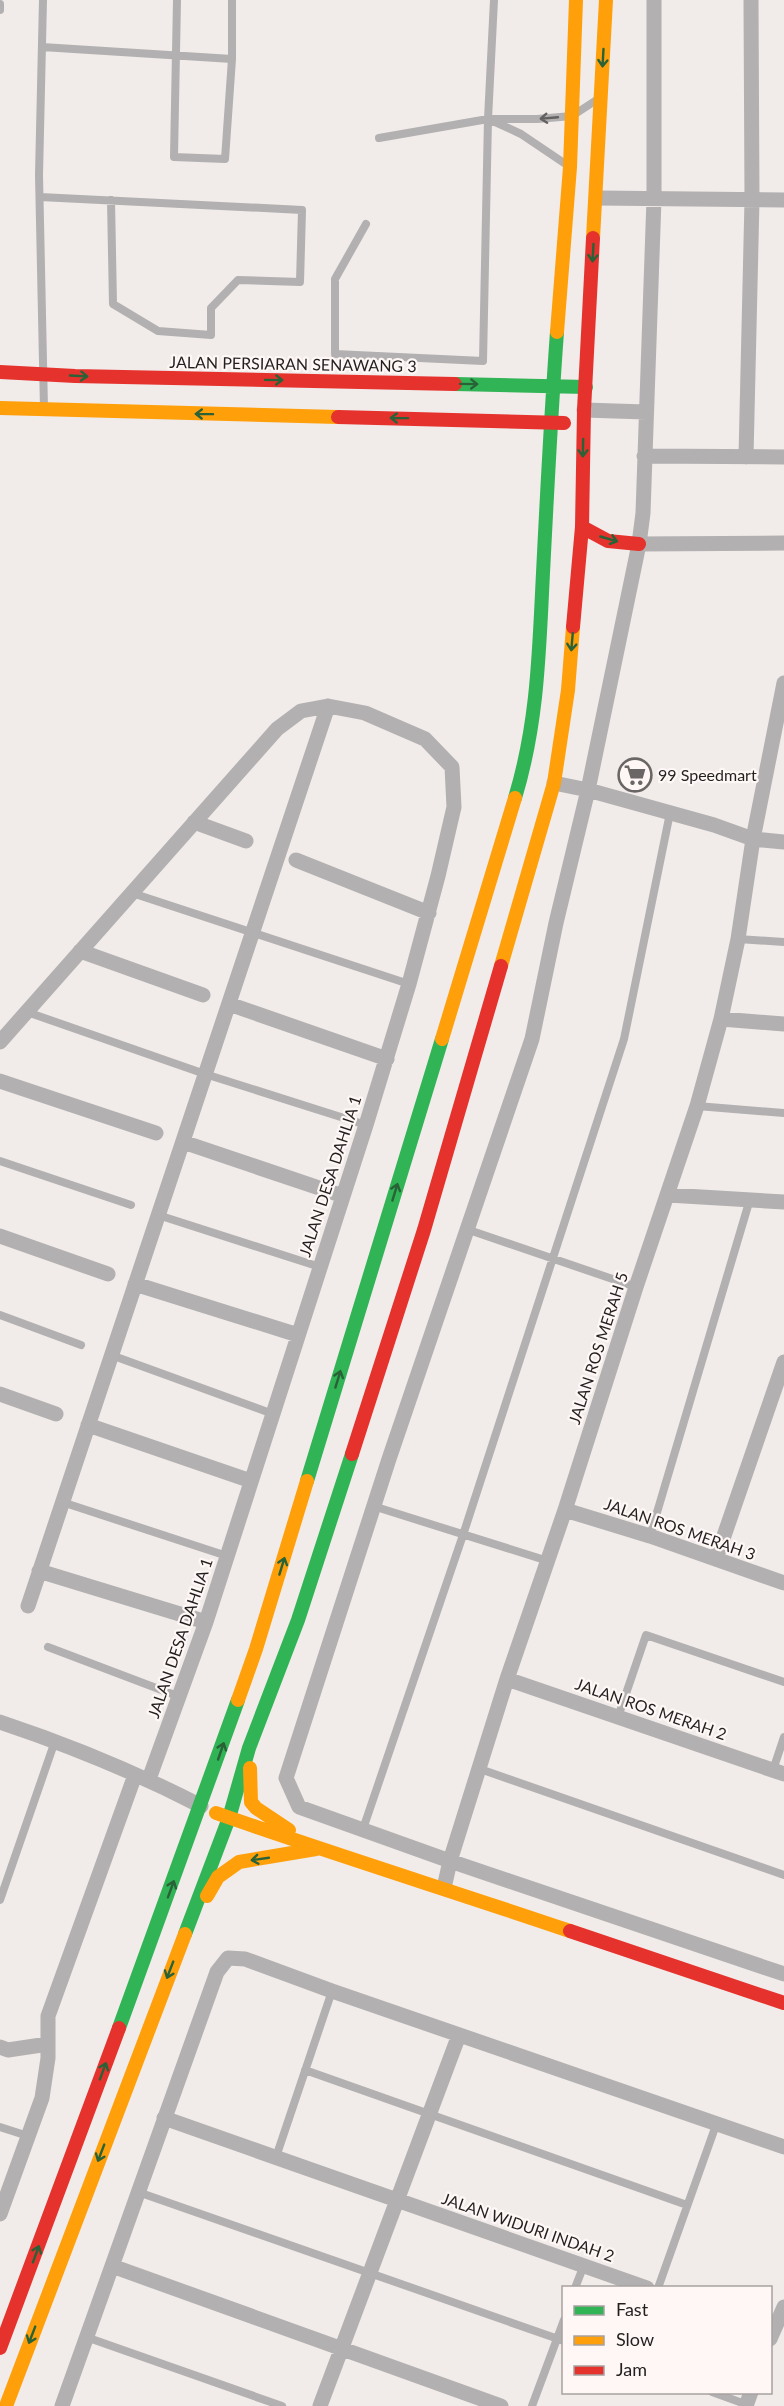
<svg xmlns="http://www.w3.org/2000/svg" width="784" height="2406" font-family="Lato,sans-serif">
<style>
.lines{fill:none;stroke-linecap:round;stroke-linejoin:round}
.lane{stroke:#b2b0b0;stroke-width:8}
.street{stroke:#b2b0b0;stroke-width:15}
.fast{stroke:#30b455;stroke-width:14}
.slow{stroke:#ff9f0a;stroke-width:14}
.jam{stroke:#e5322d;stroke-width:14}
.oneway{stroke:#296237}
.oneway2{stroke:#636060}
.labels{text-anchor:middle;stroke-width:4.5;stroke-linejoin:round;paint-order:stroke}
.street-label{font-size:16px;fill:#231f1f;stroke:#fef7f6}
.poi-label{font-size:16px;fill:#231f1f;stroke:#fef7f6;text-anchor:start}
</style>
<rect width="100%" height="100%" fill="#f1ebea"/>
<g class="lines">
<path class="lane" d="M43 0 39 175 44 408
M177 0 174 157 225 159 232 59V0
M0 4V10
M42 47 232 59
M493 121 521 134 567 165
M379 138 488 119H537L572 116 598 99
M40 197 302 210 300 282 238 280 211 308V335L158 331 113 304 111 200
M366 224 335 279V354L483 361 488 119 494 0
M132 893 409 984
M738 939 784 942
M27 1012 205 1074 366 1125
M697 1106 784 1113
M0 1161 131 1205
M158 1215 320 1267
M466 1229 636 1287
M0 1315 81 1345
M111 1355 273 1414
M62 1502 227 1556
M373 1506 548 1561
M650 1536 750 1199
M48 1647 180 1697
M618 1717 646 1635 784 1682
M480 1769 784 1875
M773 1770 784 1737
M363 1829 463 1535 624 1039 670 813
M0 1900 55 1741
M305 2070 687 2205
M0 2127 28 2136
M276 2157 332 1991
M138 2192 564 2341
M575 2288 584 2265
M658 2288 716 2125
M86 2337 282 2406
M712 2392 748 2405
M532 2406 564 2320"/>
<path class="street" d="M597 198 784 200
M584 410 646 412
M644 456 784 457
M746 457 752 200 751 0
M639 544 784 543
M784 683 753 839 738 939 721 1019 697 1106 636 1287 565 1510 507 1679 450 1861 784 1974
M554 783 588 790 714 825 753 839 784 842
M194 822 246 841
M296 860 429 913
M80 951 203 995
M229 1004 387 1059
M721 1019 784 1024
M0 1042 277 729 301 711 328 706 365 713 425 739 452 767 454 807 438 876 409 984 366 1125 206 1622 149 1779
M0 1081 156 1133
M183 1142 343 1196
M668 1195 784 1202
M0 1236 108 1274
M135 1284 298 1335
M0 1394 56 1414
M88 1425 251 1481
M565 1510 650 1536 784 1583
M716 1559 784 1362
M39 1571 206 1622
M28 1606 328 706
M507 1679 784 1774
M0 1722C69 1745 137 1773 201 1806
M444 1888 450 1861 299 1807 286 1778 389 1459 532 1039 556 923 588 790 639 544 643 513 654 199V0
M0 2047 8 2050 48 2044
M164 2118 647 2288
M0 2214 42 2098 48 2058V2016L135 1775
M112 2266 501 2406
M770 2339 784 2307
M62 2406 217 1972 228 1958 245 1959 332 1991 784 2147
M320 2406 459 2035
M746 2406 751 2392"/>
<path class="fast" d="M455 384 586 387
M515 798C538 722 539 651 543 573 547 493 551 413 557 332
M307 1481 442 1039
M185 1934 229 1818 249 1748 298 1620 352 1454
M119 2028 238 1700"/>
<path class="slow" d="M593 238 606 0
M557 332 570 167 576 0
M0 408 338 417
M501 966 554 783 568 690 573 627
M442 1039 515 798
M238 1700 256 1649 307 1481
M250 1768 251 1802 256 1808 289 1830
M216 1813C333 1854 452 1891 570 1931
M207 1896 218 1877 239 1862 316 1849
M6 2406 185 1934"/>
<path class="jam" d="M0 372 75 376 455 384
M338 417 564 423
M582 527 608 541 639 544
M573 627 582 527 584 410 593 238
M352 1454 424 1230 501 966
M570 1931 784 2003
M0 2348 119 2028"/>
</g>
<defs><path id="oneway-shaft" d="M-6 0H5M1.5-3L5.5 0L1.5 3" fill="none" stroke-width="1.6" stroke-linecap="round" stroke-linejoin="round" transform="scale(1.5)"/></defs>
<g class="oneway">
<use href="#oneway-shaft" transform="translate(603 58) rotate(93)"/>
<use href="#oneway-shaft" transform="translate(593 253) rotate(93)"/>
<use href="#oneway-shaft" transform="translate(79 376) rotate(3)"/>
<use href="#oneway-shaft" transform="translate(274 380) rotate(1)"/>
<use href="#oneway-shaft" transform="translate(469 384) rotate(1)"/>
<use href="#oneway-shaft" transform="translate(204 414) rotate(-179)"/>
<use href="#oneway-shaft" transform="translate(399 418) rotate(-179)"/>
<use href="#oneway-shaft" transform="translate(583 448) rotate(91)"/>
<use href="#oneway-shaft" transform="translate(609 539) rotate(16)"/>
<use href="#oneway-shaft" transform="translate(572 642) rotate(95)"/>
<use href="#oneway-shaft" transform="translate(395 1192) rotate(-73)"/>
<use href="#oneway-shaft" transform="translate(338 1379) rotate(-73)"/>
<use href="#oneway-shaft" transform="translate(282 1566) rotate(-73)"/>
<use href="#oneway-shaft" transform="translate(221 1751) rotate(-71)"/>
<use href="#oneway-shaft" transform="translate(260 1859) rotate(172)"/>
<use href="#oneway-shaft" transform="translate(171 1889) rotate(-70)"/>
<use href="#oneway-shaft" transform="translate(170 1970) rotate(111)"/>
<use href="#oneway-shaft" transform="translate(103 2071) rotate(-70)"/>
<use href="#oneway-shaft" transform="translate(101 2153) rotate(111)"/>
<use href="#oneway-shaft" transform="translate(36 2254) rotate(-70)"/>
<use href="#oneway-shaft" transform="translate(32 2335) rotate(111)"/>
</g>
<use class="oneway2" href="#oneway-shaft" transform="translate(549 118) rotate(175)"/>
<defs>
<symbol id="supermarket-ring" viewBox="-11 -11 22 22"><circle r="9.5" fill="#fef7f6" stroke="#6b6666" stroke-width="1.5"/><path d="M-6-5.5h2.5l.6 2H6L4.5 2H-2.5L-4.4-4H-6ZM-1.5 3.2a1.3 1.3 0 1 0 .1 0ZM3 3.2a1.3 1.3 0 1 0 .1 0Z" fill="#6b6666"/></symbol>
</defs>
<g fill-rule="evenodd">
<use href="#supermarket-ring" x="616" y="756" width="38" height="38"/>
</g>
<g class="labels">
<g class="street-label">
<text transform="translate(293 364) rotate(1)" y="6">JALAN PERSIARAN SENAWANG 3</text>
<text transform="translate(330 1176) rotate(-72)" y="6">JALAN DESA DAHLIA 1</text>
<text transform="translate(598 1348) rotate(-72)" y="6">JALAN ROS MERAH 5</text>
<text transform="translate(680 1529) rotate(19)" y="6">JALAN ROS MERAH 3</text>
<text transform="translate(180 1638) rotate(-71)" y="6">JALAN DESA DAHLIA 1</text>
<text transform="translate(651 1709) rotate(19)" y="6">JALAN ROS MERAH 2</text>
<text transform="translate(528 2227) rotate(19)" y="6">JALAN WIDURI INDAH 2</text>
</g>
<g class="poi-label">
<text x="658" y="781">99 Speedmart</text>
</g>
</g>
<rect x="562" y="2286" width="210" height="108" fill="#fef7f6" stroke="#a6a1a0" stroke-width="1.5"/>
<rect x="574" y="2306" width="30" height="9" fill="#30b455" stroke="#a6a1a0" stroke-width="1.5"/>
<text x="616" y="2316" font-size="18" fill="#231f1f">Fast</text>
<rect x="574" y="2336" width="30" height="9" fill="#ff9f0a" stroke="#a6a1a0" stroke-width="1.5"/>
<text x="616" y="2346" font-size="18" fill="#231f1f">Slow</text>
<rect x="574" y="2366" width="30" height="9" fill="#e5322d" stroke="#a6a1a0" stroke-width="1.5"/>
<text x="616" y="2376" font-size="18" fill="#231f1f">Jam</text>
</svg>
